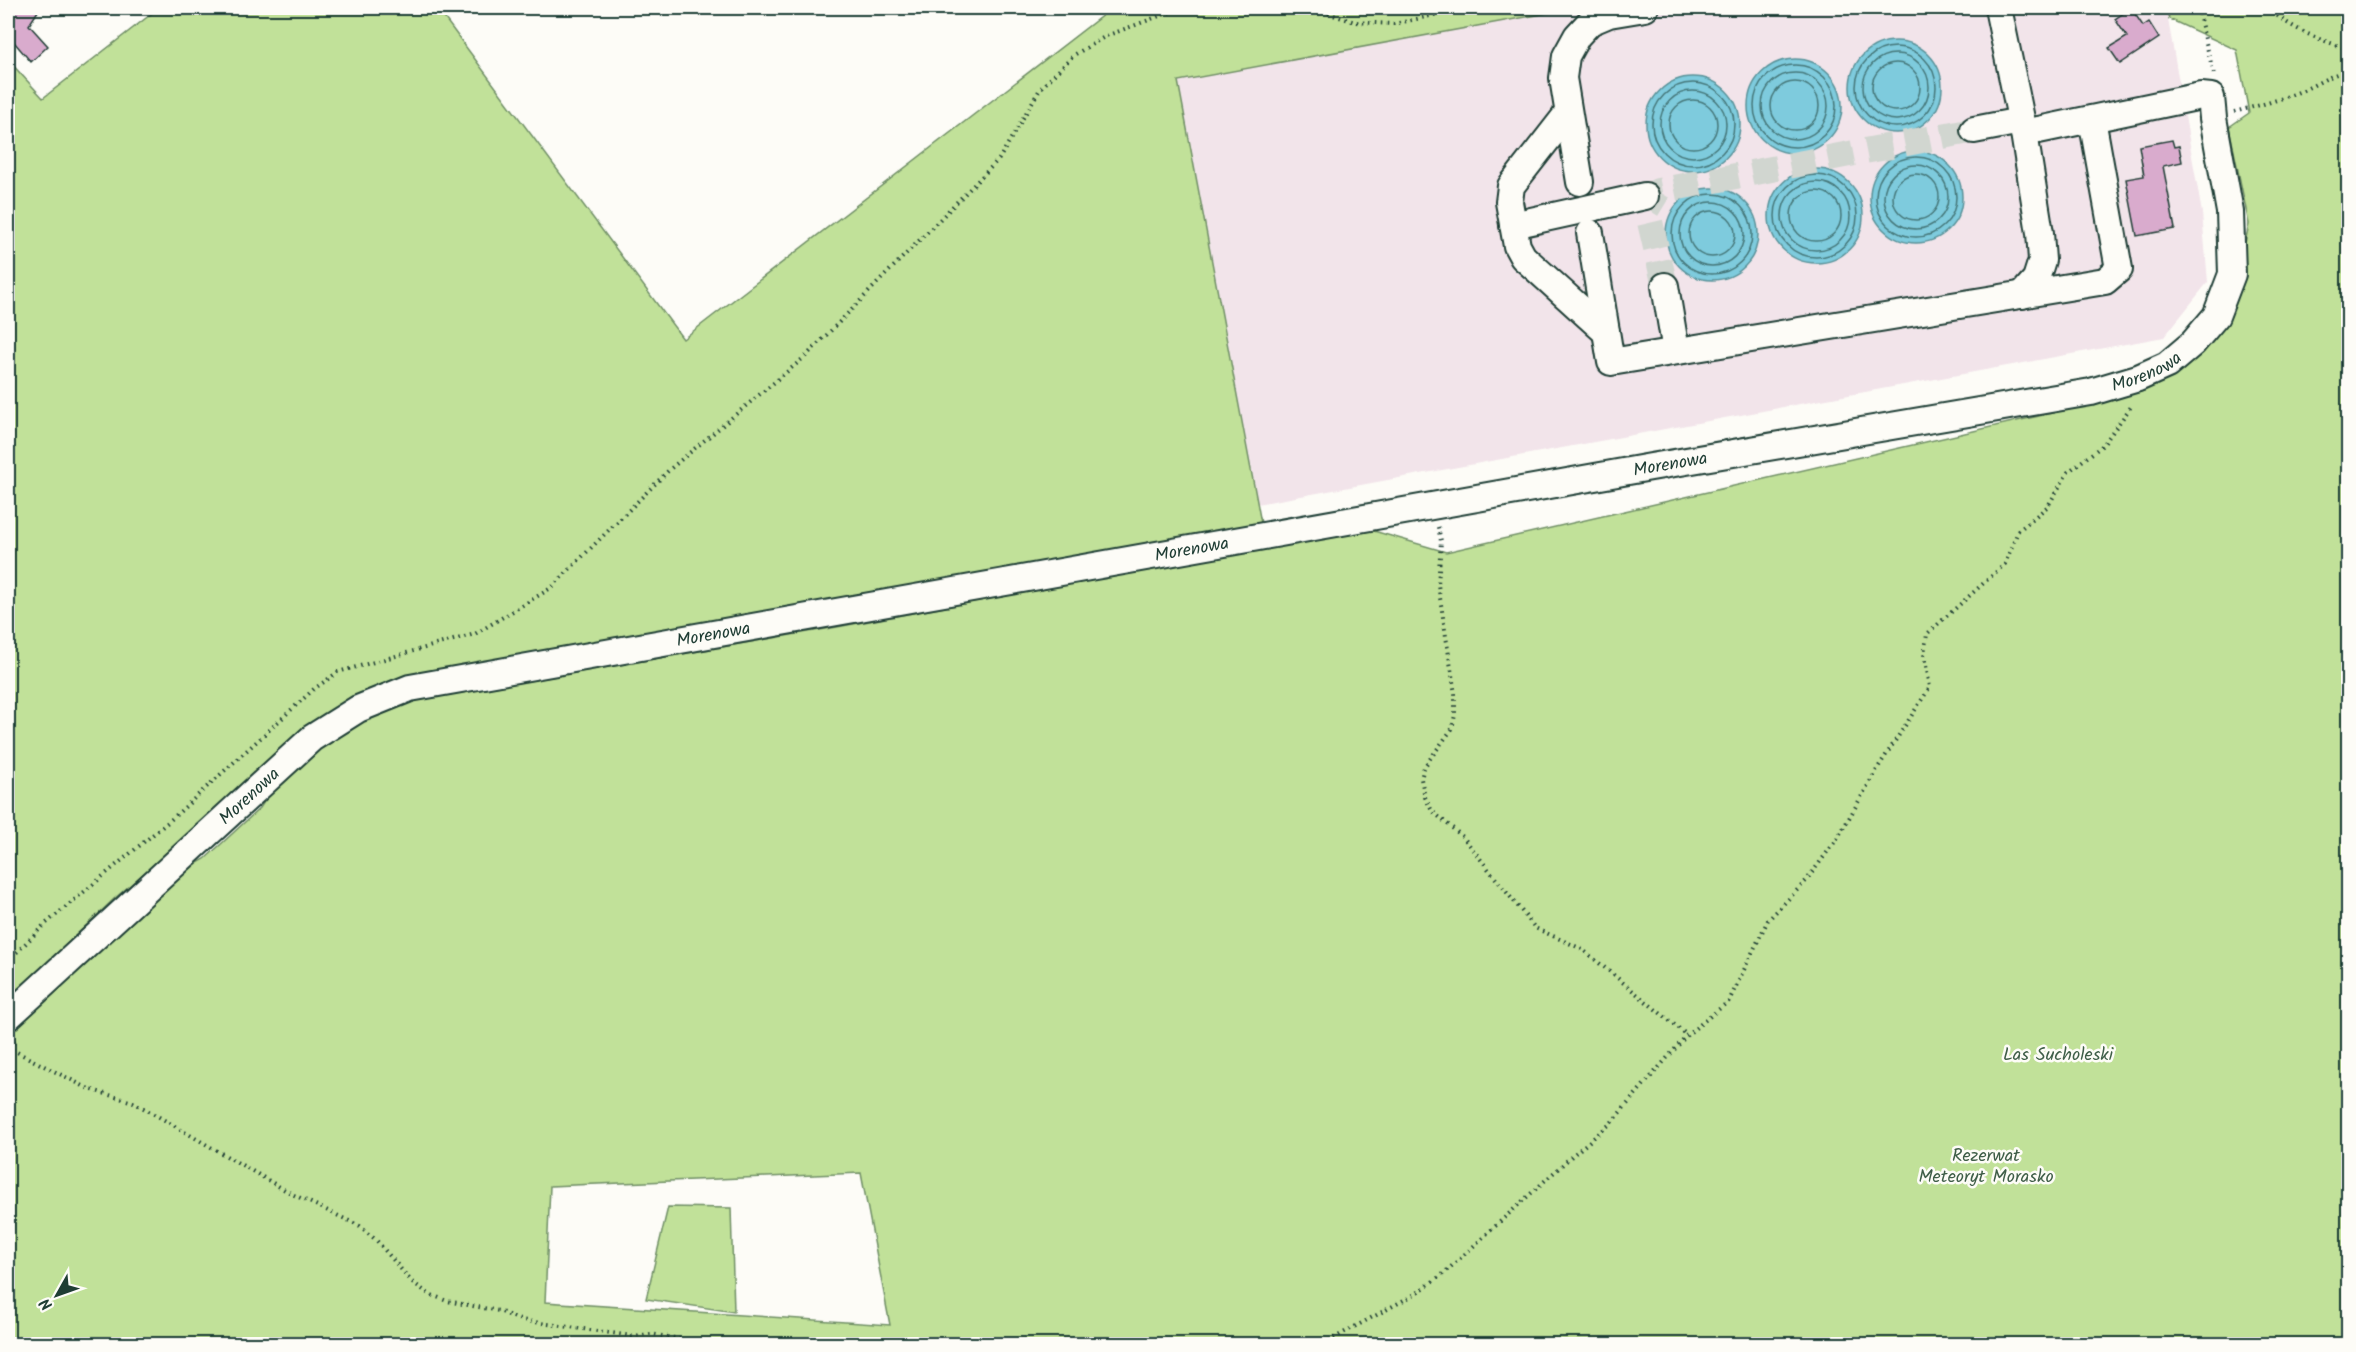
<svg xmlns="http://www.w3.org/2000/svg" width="2356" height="1352" font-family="Kalam,sans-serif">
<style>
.built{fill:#f2e4ea}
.green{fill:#c1e199;stroke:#708f66;stroke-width:1.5;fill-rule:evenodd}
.water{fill:#7ecbdd;stroke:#589299;stroke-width:1.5}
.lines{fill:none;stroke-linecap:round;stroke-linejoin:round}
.shore{stroke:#457678;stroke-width:1.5}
.building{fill:#d9abcd;stroke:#1f3d34;stroke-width:1.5}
.minor-tunnel{stroke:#d1d6d0;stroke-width:26;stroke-dasharray:26 13;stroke-linecap:butt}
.minor-casing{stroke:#1f3d34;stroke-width:30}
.path{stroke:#1f3d34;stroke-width:4;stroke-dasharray:1.5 4.5;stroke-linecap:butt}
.minor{stroke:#fdfcf7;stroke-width:26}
.labels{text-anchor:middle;stroke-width:5;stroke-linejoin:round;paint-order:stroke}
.street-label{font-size:18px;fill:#1f3d34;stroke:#fdfcf7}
.park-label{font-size:18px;fill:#3f5e48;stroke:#fdfcf7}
</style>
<rect width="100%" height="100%" fill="#fdfcf7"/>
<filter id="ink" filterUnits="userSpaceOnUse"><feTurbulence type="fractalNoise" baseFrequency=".0167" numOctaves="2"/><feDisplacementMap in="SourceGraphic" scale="12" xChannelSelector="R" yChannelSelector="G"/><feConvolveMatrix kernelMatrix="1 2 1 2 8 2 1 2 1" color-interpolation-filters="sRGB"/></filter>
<g filter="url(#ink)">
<path class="built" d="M1575 8H2166L2202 213 2208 282 2164 337 1257 504 1178 80Z"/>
<path class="green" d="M159 8H437L683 339 1112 8H1575L1178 81 1261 523 430 674 264 770 114 899 8 1000V60L43 98Z
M2166 8H2348V1344H8V1049L16 1042 8 1029 178 874 205 859 260 808 273 788 305 755 356 723 414 701 837 627 1367 529 1446 552 2117 398 2183 368 2231 310 2249 224 2229 127 2249 113 2237 50 2169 19ZM861 1173 890 1325 545 1302 550 1186Z
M668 1207 731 1208 734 1312 646 1299Z"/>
<path class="water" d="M1850 87a46 46 0 1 1 92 0a46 46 0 1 1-92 0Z
M1748 106a47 47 0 1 1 94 0a47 47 0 1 1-94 0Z
M1646 124a47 47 0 1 1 94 0a47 47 0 1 1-94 0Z
M1870 197a46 46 0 1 1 92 0a46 46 0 1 1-92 0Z
M1769 216a47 47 0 1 1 94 0a47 47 0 1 1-94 0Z
M1666 234a46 46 0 1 1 92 0a46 46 0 1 1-92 0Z"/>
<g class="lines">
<path class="shore" d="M1856 87a40 40 0 1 1 80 0a40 40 0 1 1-80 0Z
M1863 87a33 33 0 1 1 66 0a33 33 0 1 1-66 0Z
M1872 87a24 24 0 1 1 48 0a24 24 0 1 1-48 0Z
M1754 106a41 41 0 1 1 82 0a41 41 0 1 1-82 0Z
M1762 106a33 33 0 1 1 66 0a33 33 0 1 1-66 0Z
M1771 106a24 24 0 1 1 48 0a24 24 0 1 1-48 0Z
M1652 124a41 41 0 1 1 82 0a41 41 0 1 1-82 0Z
M1660 124a33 33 0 1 1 66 0a33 33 0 1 1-66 0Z
M1669 124a24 24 0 1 1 48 0a24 24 0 1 1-48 0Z
M1876 197a40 40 0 1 1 80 0a40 40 0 1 1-80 0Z
M1884 197a32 32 0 1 1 64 0a32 32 0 1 1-64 0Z
M1893 197a23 23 0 1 1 46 0a23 23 0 1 1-46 0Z
M1775 216a41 41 0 1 1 82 0a41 41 0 1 1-82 0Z
M1782 216a34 34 0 1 1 68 0a34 34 0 1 1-68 0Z
M1791 216a25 25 0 1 1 50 0a25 25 0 1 1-50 0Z
M1672 234a40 40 0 1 1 80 0a40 40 0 1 1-80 0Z
M1680 234a32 32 0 1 1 64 0a32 32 0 1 1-64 0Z
M1689 234a23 23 0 1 1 46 0a23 23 0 1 1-46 0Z"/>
</g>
<path class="building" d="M8 8H40L29 25 48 46 31 62 8 35Z
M2131 8 2143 26 2149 22 2159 38 2120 64 2109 48 2127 37 2115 19Z
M2172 140 2174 147 2179 146 2182 162 2163 166 2175 229 2137 236 2126 179 2144 176 2139 146Z"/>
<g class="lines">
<path class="minor-tunnel" d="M1665 286 1647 209 1658 191 1974 130"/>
<defs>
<g id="minor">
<path d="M1998 8 2024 133 2040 233 2042 260 2036 279 2022 295"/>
<path d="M1568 113 1511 186 1509 202 1517 246 1523 257 1606 332"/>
<path d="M1974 130 2021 121"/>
<path d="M1580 182 1563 78 1566 56 1577 36 1590 22 1609 14 1645 8"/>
<path d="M1513 225 1645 196"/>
<path d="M1590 233 1611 362 2105 281 2119 269 2092 119"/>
<path d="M1665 286 1676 351"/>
<path id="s1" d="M8 1017 312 738 358 709 410 688 1651 467 2091 392 2138 378 2167 365 2193 343 2216 316 2232 274 2230 212 2213 118 2211 97 2201 96 2024 133"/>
</g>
</defs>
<use href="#minor" class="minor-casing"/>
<path class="path" d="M1311 8 1355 22 1394 24 1466 8
M2199 8 2200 19 2214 75
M2268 8C2292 30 2318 39 2348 49
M2234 112C2257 106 2280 100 2301 91 2318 84 2331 74 2348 71
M1438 527 1441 541 1438 585 1455 694V715L1452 729 1424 767 1421 779 1425 797 1432 811 1463 837 1535 928 1582 949 1687 1035
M8 961 43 926 174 817 314 689 338 672 475 634 551 588 670 469 806 356 999 159 1040 89 1074 55 1106 36 1181 8
M8 1045 13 1050 89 1089 133 1102 292 1194 360 1226 377 1241 412 1282 429 1294 447 1301 499 1311 520 1320 632 1336 651 1334 708 1344
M1323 1344 1417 1293 1443 1274 1573 1155 1610 1124 1687 1035 1729 1001 1768 920 1806 881 1837 839 1879 766 1930 687 1924 654 1927 634 2005 564 2018 531 2048 506 2068 472 2103 445 2133 404"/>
<use href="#minor" class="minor"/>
</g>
</g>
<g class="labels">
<g class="street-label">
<text dy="6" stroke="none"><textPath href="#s1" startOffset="2289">Morenowa</textPath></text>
<text dy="6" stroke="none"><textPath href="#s1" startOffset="1803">Morenowa</textPath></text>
<text dy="6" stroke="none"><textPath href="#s1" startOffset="1317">Morenowa</textPath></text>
<text dy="6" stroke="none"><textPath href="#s1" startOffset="831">Morenowa</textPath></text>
<text dy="6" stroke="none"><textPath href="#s1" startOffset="327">Morenowa</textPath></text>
</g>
<g class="park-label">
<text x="2058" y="1060">Las Sucholeski</text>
<text x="1986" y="1161">Rezerwat<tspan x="1986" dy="21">Meteoryt Morasko</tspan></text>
</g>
</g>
<rect width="2356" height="1352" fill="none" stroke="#fdfcf7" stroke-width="30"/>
<rect x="15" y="15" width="2326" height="1322" fill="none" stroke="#1f3d34" stroke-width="2" filter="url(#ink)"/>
<g transform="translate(57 1295) rotate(230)" stroke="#fdfcf7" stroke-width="4.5" paint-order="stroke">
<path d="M0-4.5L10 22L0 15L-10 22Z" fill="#1f3d34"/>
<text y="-9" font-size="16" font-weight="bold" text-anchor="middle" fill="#1f3d34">N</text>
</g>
</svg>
